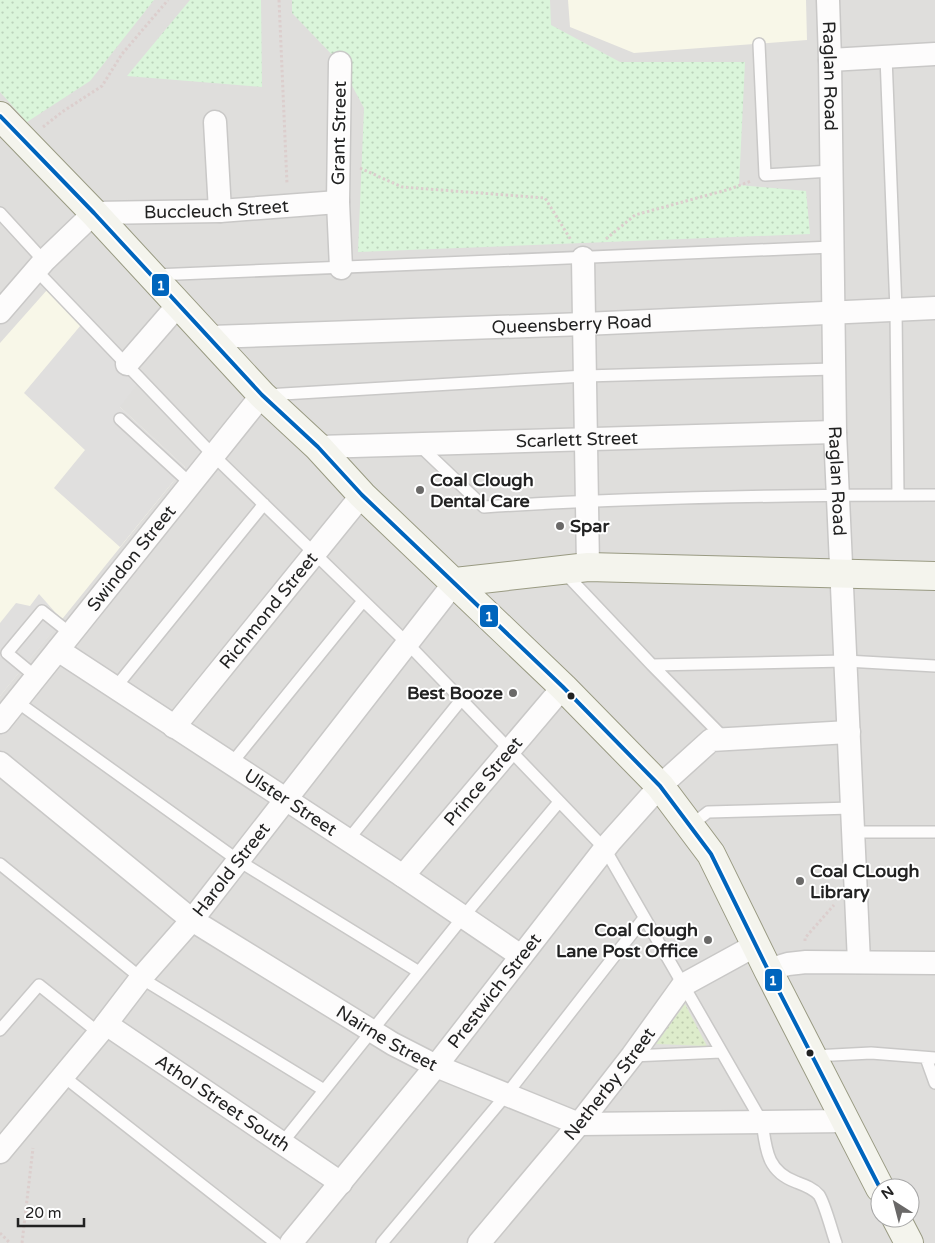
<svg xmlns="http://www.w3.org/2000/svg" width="935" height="1243" font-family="'Varela Round',sans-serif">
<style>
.residential{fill:#dfdedc;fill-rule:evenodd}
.education{fill:#f8f7e8}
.grass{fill:url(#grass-dots)}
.park{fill:url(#park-dots)}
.parking{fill:#e0dfde}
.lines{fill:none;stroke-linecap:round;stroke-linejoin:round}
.lane-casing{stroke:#c9c8c7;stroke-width:14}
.street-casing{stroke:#c9c8c7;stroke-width:25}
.secondary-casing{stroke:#999a82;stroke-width:30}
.path{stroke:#dccecd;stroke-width:3;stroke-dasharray:2.5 2.5;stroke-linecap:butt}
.lane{stroke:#fdfcfc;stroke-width:11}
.street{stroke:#fdfcfc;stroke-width:22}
.secondary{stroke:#f4f4ed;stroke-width:28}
.bus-1-casing{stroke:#fff;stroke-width:8}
.bus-1{stroke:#0065bd;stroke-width:4}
.poi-dot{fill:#6a6968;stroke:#fff;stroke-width:2}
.bus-dot{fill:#222;stroke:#fff;stroke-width:2}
.labels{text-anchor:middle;stroke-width:4;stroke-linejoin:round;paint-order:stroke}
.street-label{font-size:18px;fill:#222;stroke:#fff}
.poi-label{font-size:18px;font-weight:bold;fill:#222;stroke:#fff;text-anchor:start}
.line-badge{stroke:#fff;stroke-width:2}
.badge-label{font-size:14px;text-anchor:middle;font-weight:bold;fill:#fff}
</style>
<defs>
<pattern id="grass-dots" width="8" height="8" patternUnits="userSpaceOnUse" patternTransform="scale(1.25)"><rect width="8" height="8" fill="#ddeccb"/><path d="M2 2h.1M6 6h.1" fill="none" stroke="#bdcaae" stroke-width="1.8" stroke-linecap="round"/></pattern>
<pattern id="park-dots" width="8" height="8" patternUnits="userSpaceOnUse" patternTransform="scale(1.25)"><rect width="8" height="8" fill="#daf5da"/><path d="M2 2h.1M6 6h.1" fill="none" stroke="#bbd2bb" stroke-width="1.8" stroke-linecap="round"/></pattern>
</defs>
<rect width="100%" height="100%" fill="#f0eeeb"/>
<path class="residential" d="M0 0H935V1243H0ZM880 1188H910V1218H880Z"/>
<path class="education" d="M568 0H806L807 40 634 53 570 27Z
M47 290 81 325 120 407 185 467 0 696V343Z"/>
<path class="grass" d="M685 1004 707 1046 656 1044Z"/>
<path class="park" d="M0 0H154L90 81 27 122 0 92Z
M190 0H261L262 87 127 76Z
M292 0H550L551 25 620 62H745L739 185 806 191 810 234 358 252 364 108 340 63 292 13Z"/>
<path class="parking" d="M81 325 138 384 120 407 185 467 120 547 54 488 85 450 24 393Z
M39 594 62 620 0 696V623L16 603 30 606Z"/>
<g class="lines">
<defs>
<path id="lane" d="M759 44 765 175 831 171
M886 57 896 310 898 495
M0 213 44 261
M36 270 214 456 407 643 605 849 762 1122C766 1148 766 1171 796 1182 804 1185 813 1188 819 1195 825 1204 832 1232 836 1243
M154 275 832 247
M266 395 585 376 834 369
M120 419 191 484
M419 445 484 507C634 497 785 495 935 495
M564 572 652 665 846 661 935 666
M652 665 725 739
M36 677 7 653 42 611 71 634
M115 688 264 504
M16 701 239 861 419 972
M231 764 363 601
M690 826 708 812 852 808
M853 832H935
M348 840 461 700
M0 864 141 978 324 1090
M0 1030 39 985 99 1033
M632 1056 721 1052
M814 1056 871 1053 935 1058
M926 1058 935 1083
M63 1076 276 1243
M282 1143 463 917 559 802
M382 1243 506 1095 644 918"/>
<g id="street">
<path id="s1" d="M828 0 830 60 835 432 859 962"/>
<path d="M830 60 935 54"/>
<path d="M340 63 338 202 341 268"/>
<path d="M215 122 220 211"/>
<path d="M583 258 588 567"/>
<path id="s2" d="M0 312 44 261 94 213 220 211 338 202"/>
<path id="s3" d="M210 337 584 324 935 308"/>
<path d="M127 364 179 304"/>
<path id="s4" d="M318 447 835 432"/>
<path id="s5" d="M58 650 403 876 521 956"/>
<path id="s6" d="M0 722 262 395"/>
<path id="s7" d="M174 727 362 495"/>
<path id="s8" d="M0 763 192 920 393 1044 436 1066 579 1124 845 1121"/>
<path id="s9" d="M403 876 563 687"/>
<path d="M768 970 788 964 806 962 935 963"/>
<path id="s10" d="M106 1024 341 1183"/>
<path id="s11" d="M0 1152 99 1033 141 978 192 920 455 582"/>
<path id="s12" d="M291 1243 436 1066 610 842 660 786 711 740 849 732"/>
<path id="s13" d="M479 1243 579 1124 632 1056 683 985 756 945"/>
</g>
<path id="secondary" d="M0 116 94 213 262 395 318 447 362 495 563 687 660 786 711 854 768 970 880 1188
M455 582 588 567 935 576
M896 1218 909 1243"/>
</defs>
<use href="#lane" class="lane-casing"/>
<use href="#street" class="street-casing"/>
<use href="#secondary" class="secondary-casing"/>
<path class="path" d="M279 0 287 184
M43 127 62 112 102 86 122 54 168 0
M360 168 402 187 545 198 571 240
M606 239 635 215 730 189 751 181
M805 941V938L834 905
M0 1233 10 1243
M22 1243 33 1148"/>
<use href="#lane" class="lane"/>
<use href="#street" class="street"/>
<use href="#secondary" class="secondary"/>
<defs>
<path id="bus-1" d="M0 116 94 213 262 395 318 447 362 495 563 687 660 786 711 854 768 970 880 1188"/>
</defs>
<use href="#bus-1" class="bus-1-casing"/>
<use href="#bus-1" class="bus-1"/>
</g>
<g class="poi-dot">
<circle cx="420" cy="490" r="5"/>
<circle cx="560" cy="526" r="5"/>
<circle cx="513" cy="693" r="5"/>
<circle cx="800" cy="881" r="5"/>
<circle cx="708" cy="940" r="5"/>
</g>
<g class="bus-dot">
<circle cx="571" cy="696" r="4.5"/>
<circle cx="810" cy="1053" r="4.5"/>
</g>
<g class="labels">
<g class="street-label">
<text dy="6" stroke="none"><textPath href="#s1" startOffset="76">Raglan Road</textPath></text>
<text transform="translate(339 133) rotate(-89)" y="6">Grant Street</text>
<text dy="6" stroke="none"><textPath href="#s2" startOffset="259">Buccleuch Street</textPath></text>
<text dy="6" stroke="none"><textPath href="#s3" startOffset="362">Queensberry Road</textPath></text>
<text dy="6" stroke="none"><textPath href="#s4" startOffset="259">Scarlett Street</textPath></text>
<text dy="6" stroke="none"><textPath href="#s1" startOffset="481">Raglan Road</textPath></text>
<text dy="6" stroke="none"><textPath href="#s6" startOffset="210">Swindon Street</textPath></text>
<text dy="6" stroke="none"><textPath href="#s7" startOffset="150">Richmond Street</textPath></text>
<text dy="6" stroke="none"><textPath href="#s9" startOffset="124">Prince Street</textPath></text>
<text dy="6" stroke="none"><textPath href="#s5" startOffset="278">Ulster Street</textPath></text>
<text dy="6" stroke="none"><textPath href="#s11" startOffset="365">Harold Street</textPath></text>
<text dy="6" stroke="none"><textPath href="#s12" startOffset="324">Prestwich Street</textPath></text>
<text dy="6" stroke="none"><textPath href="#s8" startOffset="476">Nairne Street</textPath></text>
<text dy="6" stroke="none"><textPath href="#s13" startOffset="206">Netherby Street</textPath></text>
<text dy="6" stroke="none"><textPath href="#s10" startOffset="141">Athol Street South</textPath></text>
</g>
<g class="poi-label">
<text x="430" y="486">Coal Clough<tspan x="430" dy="21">Dental Care</tspan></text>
<text x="570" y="532">Spar</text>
<text x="503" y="699" text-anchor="end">Best Booze</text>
<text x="810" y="877">Coal CLough<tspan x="810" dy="21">Library</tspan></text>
<text x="698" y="936" text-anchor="end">Coal Clough<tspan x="698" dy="21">Lane Post Office</tspan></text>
</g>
</g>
<g class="line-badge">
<rect x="151" y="273" width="19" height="24" rx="5" fill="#0065bd"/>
<rect x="479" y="604" width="20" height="24" rx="5" fill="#0065bd"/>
<rect x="764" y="968" width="19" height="24" rx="5" fill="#0065bd"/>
</g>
<g class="badge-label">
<text x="161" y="290">1</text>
<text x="489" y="621">1</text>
<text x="773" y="985">1</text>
</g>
<g transform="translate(895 1203) rotate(324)"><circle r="24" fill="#ffffff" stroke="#a7a7a7"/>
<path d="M0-4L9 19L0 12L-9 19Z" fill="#6a6968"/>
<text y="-8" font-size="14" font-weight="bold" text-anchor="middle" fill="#222222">N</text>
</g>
<path d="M18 1218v8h66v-8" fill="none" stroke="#222222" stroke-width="2.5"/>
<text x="25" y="1218" font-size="15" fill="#222222" stroke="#ffffff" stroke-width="4" paint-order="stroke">20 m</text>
</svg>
